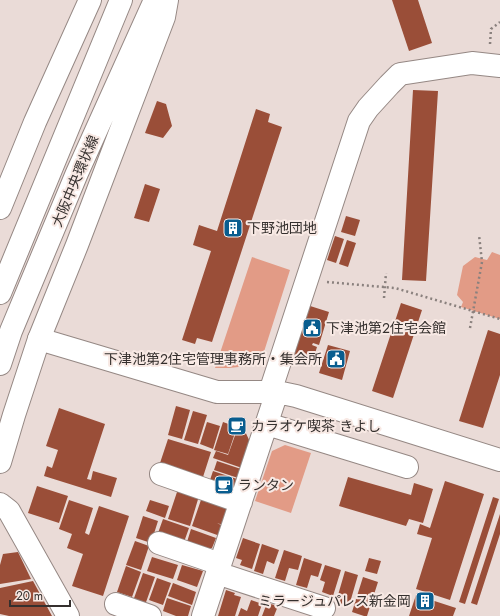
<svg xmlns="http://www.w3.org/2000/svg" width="500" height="616" font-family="Jost,'Noto Sans JP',sans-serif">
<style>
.green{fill:#e29b86}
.building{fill:#9a4e38}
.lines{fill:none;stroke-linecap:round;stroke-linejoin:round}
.minor-casing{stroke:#958884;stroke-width:24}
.major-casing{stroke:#958884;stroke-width:24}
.path{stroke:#8a817e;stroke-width:2.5;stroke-dasharray:2 3;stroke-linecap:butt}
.minor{stroke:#fff;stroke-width:22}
.major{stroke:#fff;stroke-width:22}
.labels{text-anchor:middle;stroke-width:4;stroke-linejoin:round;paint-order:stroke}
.street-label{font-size:14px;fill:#35302e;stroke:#f8e9e4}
.poi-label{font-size:14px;fill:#35302e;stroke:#f8e9e4;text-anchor:start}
</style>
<rect width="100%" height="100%" fill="#eadbd7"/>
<path class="green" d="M492 252 500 255V319L461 307 463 302 457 295 463 266 475 257 487 260Z
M252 257 290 270 262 358 248 366 229 368H215Z
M285 445 311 453 291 513 255 501 272 451Z"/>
<path class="building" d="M392 0H418L432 43 409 51Z
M413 90 438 91 426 281 402 280Z
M157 101 166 104 172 126 163 138 145 133Z
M256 109 270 114 268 122 282 127 212 342 197 338 195 344 182 340 211 251 193 245 199 225 217 231Z
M145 184 160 189 149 222 134 218Z
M346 216 360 220 355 236 341 232Z
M335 236 344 239 336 263 327 260Z
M347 240 356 243 348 267 339 264Z
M401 303 422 310 393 398 372 391Z
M307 305 329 312 319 345 313 343 312 345 317 347 311 366 290 360Z
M488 330 500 334V375L483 428 459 421Z
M328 345 350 351 342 380 319 373Z
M176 406 190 410 182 439 168 435Z
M59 408 105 424 87 479 91 480 93 471 117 478 111 497 44 476 47 466 52 468 58 450 46 446Z
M193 411 207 415 198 444 184 440Z
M207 422 220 426 213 449 200 444Z
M223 422 237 427 228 454 214 450Z
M238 427 244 429 250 442 242 468 213 458 216 451 228 455Z
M168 439 211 452 203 477 160 463Z
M217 461 241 469 238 478 214 470Z
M213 471 237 479 234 488 210 480Z
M348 477 411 495 414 483 433 489 423 523 409 519 406 526 339 506Z
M445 481 484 494 450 600 416 589 432 538 417 534 420 524 430 528Z
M37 486 68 496 59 523 28 513Z
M178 489 199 496 190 526 168 519Z
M202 497 229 506 223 525 217 523 223 526 220 536 192 526Z
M493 497 499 499 465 604 459 602Z
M69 500 93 508 85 533 89 535 99 506 129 516 103 596 72 586 83 554 67 548 72 534 59 529Z
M150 500 169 506 165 518 146 511Z
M500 514V534L477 605 471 603Z
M143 516 158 521 151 543 136 538Z
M163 519 189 528 184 542 158 533Z
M191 529 216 538 212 548H210L209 550 187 542Z
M243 538 260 544 252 569 240 565 242 560 236 558Z
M135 541 149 546 141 570 126 565Z
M262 544 279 550 274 564 267 561 263 574 254 571Z
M284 550 302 556 298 570 289 568 285 581 275 578Z
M18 552 31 579 0 584V565L3 554Z
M152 557 178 565 173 579 147 571Z
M304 558 322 564 318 577 311 575 307 588 296 585Z
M369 558 381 561 377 574 365 571Z
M182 565 203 571 197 587 177 580Z
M325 565 341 570 333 596 322 592 325 582 320 580Z
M126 566 141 572 132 597 117 592Z
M345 571 358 575 349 606 336 602Z
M143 573 155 577 145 605 133 601Z
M363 577 378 582 367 616H364L352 612Z
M157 578 171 583 163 605 149 600Z
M33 581 52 616H9L0 614V588Z
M173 583 196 592 192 605 168 596Z
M226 590 235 593 234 595 241 597 235 616H218Z
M416 595 456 608 453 616H409Z
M167 598 191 606 188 616H176L163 611Z
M251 600 262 604 258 616H238L241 608 247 611Z
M267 603 278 606 274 616H262Z"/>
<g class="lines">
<defs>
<path id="minor" d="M39 339 217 392H277L296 396 500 460
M270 392 359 121 368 108 389 85 400 74 472 63 500 66
M267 424 407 467
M161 474 241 502
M0 504 9 511 68 616
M159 543 220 564
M217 573 324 608
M116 604 150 616
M203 616 277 392"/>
<path id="major" d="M0 208 35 122 90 0
M0 293 121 0
M0 364 11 331 77 173 155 0
M0 462 14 415 39 339 77 245 164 17 167 0"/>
</defs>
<use href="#minor" class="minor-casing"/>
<use href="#major" class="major-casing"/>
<path class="path" d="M490 44 491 29 500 22
M327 282 395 288 500 319
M384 298 386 273
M470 328 482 262 479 235"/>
<use href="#minor" class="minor"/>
<use href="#major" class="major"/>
</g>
<defs>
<symbol id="building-square" viewBox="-11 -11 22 22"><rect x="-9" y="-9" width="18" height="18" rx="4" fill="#095d8f" stroke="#f8e9e4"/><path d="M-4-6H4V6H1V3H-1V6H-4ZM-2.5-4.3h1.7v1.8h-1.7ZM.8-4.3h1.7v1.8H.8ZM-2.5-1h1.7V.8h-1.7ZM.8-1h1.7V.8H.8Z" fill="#fff"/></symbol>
<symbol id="civic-square" viewBox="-11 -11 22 22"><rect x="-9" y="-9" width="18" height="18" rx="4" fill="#095d8f" stroke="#f8e9e4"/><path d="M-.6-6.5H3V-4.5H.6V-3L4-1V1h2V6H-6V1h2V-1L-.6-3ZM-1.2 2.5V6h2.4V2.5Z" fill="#fff"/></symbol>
<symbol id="cafe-square" viewBox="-11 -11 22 22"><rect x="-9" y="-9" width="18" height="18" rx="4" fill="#095d8f" stroke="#f8e9e4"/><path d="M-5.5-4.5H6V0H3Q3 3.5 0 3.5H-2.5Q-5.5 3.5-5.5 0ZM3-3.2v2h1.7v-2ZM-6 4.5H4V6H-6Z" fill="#fff"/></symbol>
</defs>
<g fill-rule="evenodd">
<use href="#building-square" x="222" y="217" width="22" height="22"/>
<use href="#civic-square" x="301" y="317" width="22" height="22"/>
<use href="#civic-square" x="325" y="348" width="22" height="22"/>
<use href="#cafe-square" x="226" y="415" width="22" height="22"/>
<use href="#cafe-square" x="213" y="474" width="22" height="22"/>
<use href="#building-square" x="414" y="590" width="22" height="22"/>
</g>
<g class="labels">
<g class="street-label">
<text transform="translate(75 181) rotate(-67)" y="5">大阪中央環状線</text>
</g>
<g class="poi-label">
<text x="247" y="233">下野池団地</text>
<text x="326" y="333">下津池第2住宅会館</text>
<text x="322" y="364" text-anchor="end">下津池第2住宅管理事務所・集会所</text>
<text x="251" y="431">カラオケ喫茶 きよし</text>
<text x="238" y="490">ランタン</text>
<text x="411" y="606" text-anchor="end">ミラージュパレス新金岡</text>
</g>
</g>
<path d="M10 600v6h60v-6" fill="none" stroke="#35302e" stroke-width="2"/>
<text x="16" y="600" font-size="12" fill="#35302e" stroke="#f8e9e4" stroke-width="3" paint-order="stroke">20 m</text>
</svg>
